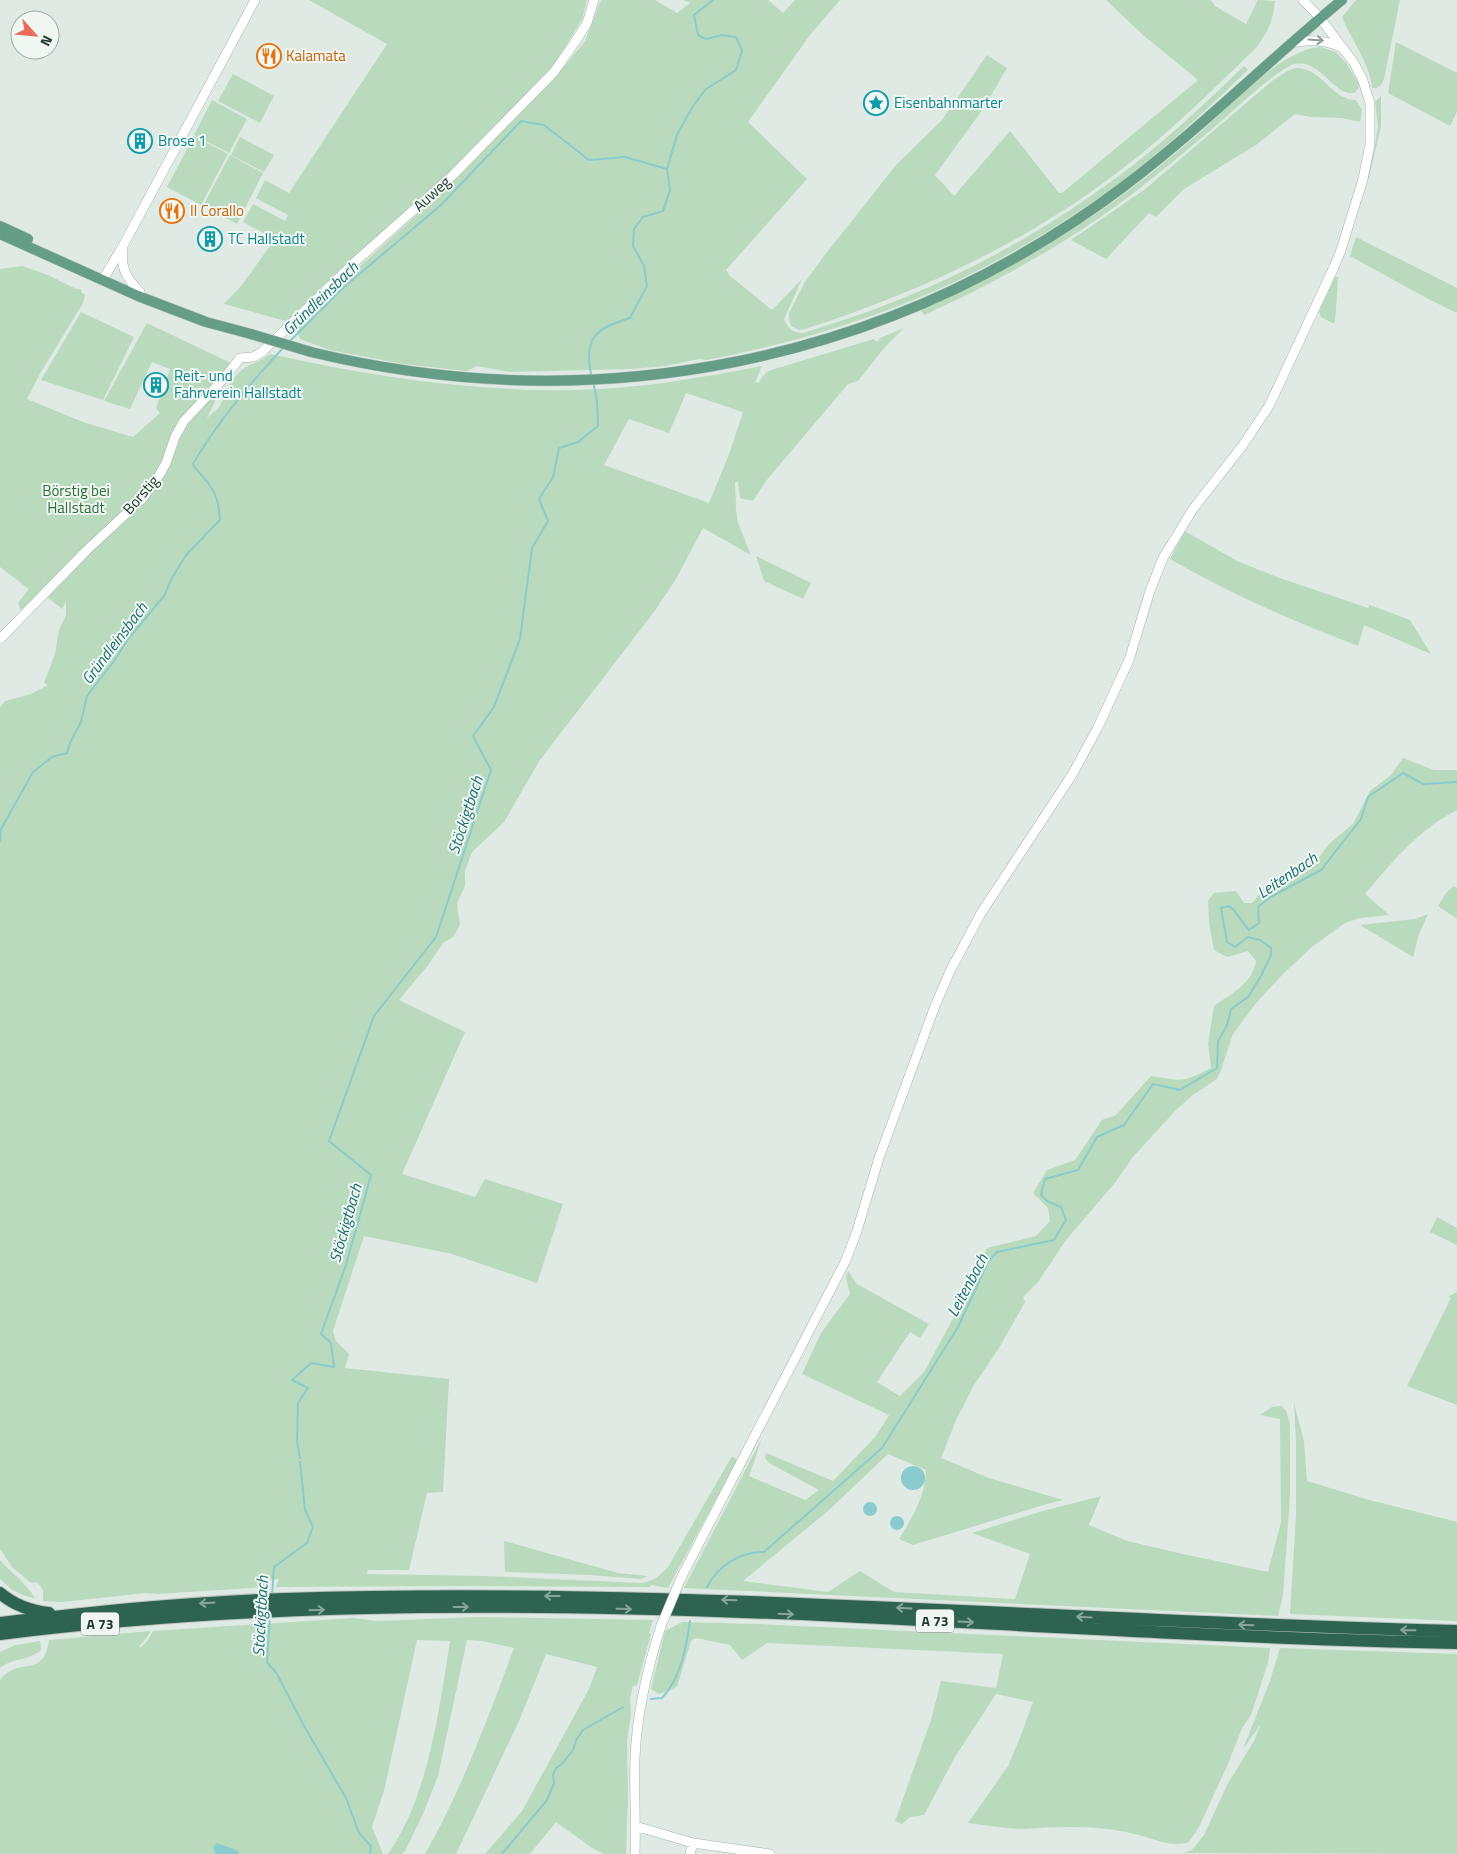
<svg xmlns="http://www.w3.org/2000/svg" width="1457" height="1854" font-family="'Titillium Web',sans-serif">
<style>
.green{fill:#b9dabd;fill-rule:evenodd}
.water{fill:#8acccd}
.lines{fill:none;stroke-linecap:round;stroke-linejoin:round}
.stream{stroke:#8acccd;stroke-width:2}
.minor-casing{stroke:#a3b1aa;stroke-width:10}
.major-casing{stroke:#bcc4c1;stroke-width:11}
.highway-casing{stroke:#bcc4c1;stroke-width:14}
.minor{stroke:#fff;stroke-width:9}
.major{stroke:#669d87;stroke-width:10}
.highway{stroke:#2f6351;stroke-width:12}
.minor-bridge-casing{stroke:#a3b1aa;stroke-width:10;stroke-linecap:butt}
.major-bridge-casing{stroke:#bcc4c1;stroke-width:11;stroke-linecap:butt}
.minor-bridge{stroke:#fff;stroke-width:9}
.major-bridge{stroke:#669d87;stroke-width:10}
.oneway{stroke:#909c97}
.oneway2{stroke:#86a699}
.labels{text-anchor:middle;stroke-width:4;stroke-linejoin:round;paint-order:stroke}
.shield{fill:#f0f7f2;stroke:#5f726a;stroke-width:1}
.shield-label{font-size:14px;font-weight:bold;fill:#21392f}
.food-label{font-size:15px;fill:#c56008;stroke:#f0f7f2;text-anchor:start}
.culture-label{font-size:15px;fill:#0d838f;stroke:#f0f7f2;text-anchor:start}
.street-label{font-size:15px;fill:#21392f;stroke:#f0f7f2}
.park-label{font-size:15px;fill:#2e6d3d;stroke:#f0f7f2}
.water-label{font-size:16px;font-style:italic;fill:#1f6f71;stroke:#f0f7f2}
</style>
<rect width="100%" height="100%" fill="#e0eae4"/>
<path class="green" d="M309 0H587L582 19 552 69 436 185 289 322 224 304 242 285 275 239 243 222 253 204 285 221 288 215 256 198 265 180 289 193 387 44Z
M601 0H655L677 13 690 3 684 0H768L783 13 795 0H840L810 35 748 122 807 179 726 270 729 275 772 310 802 279 784 319C788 328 792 333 803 333 918 299 1020 249 1116 178 1162 145 1203 105 1244 66L1248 70C1211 105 1175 140 1135 171 1115 188 1092 202 1070 217 954 293 843 333 707 360L699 359 665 366 631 369 510 372 477 366 467 371 403 364 330 350 300 339 295 328 358 268 453 182 514 116 562 69 585 41Z
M1106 0H1211L1215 6 1246 24 1258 0 1275 1C1273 22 1268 31 1256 48 1211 91 1168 135 1118 172 1024 244 917 293 805 329L799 330 791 326 789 318V313L805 282 824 256 896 165 942 120 987 55 1007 68 983 109 935 175 954 196 1010 131 1059 193H1062L1198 80 1143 35Z
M1356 0H1400L1384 79 1381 85 1377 88H1372C1370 63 1351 40 1342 17Z
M1396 42 1457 73V112L1450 126 1388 93Z
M1320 47 1336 52 1347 64 1359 84 1358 89 1354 93C1333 96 1321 59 1295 64 1279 67 1233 111 1218 124 1179 157 1141 189 1099 218 1044 256 985 287 924 315L921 310C985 283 1046 248 1103 209 1136 186 1168 160 1198 134 1229 108 1280 50 1320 47Z
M1296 68C1322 67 1331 100 1356 100L1362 110 1360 122 1342 118 1311 117 1295 114 1256 145 1184 189 1156 217 1149 213 1106 259 1071 240 1144 190 1272 81 1287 71Z
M233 74 274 96 260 123 218 101Z
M1381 96V126L1369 178H1367L1373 156 1378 126 1375 102Z
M212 100 247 119 229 153 194 135Z
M194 136 228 154 201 205 167 187Z
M240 137 274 155 264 172 231 155Z
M230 155 263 173 237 224 203 206Z
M1356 237 1457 288V313L1430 300 1350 256Z
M22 266 48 275 76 289 82 290 81 292 85 295 83 303 41 372 27 399 83 422 133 437 160 413 156 408 170 369 152 362 130 409 104 401 147 323 233 364 189 413C176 418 172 435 168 447L178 439 190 420 212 396 218 395 207 418C211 414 216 411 219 407 225 398 227 387 234 378 246 363 256 365 270 354 369 376 472 392 574 390 637 389 700 378 762 366L755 382 759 383 762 377 768 371 874 339 877 342 880 338 904 328 884 348 858 381 848 384 766 481 753 501 740 498 738 482H735L736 510 738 523 751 555 703 528 676 579 654 612 540 760 504 822 472 852 465 871V886L457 903 460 925 453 937 443 943 429 964 399 1000 465 1032 402 1174 475 1197 485 1179 563 1204 537 1283 452 1254 364 1236 333 1331 336 1341 349 1354 345 1368 449 1379 443 1492 427 1493 409 1570H368L367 1574 485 1576 642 1583C654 1581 659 1576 668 1567L732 1456 737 1460 668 1588 651 1585 650 1587 451 1586 276 1587 279 1579 267 1580V1587L157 1594 146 1593 62 1602 43 1601V1590L37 1582 31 1583 12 1567 0 1549V708L5 701 31 694 48 685 44 683 55 654 59 630 66 615V602L62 609 47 597 21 611 18 603 29 589 0 567V269ZM686 393 743 412 728 457 709 503 604 465 629 419 669 433Z
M1335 277H1338V280L1335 322 1332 323 1321 317 1319 312Z
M81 312 134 337 103 400 41 380Z
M1185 531 1237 561 1277 577 1368 608 1370 605 1410 620 1431 654 1364 625 1358 646C1293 621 1230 594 1170 559Z
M756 556 811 583 803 599 764 581Z
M1403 758 1434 770H1457V810C1419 829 1392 862 1365 894L1389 915 1360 918 1345 923 1313 946 1283 974 1257 1002 1233 1034 1221 1070 1217 1079 1193 1095 1176 1110 1133 1157 1114 1184 1066 1240 1038 1282 1023 1297 1025 1302 999 1348 974 1385 956 1420 941 1458 989 1478 1063 1500 1047 1504 913 1545 899 1539C913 1517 925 1496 926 1470L888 1454 828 1511 743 1581 828 1592 860 1571 894 1592 1015 1599 1030 1554 972 1533 1043 1511 1101 1496 1089 1525 1127 1541 1183 1554 1268 1572 1281 1522 1280 1419 1260 1415 1272 1407 1281 1406 1286 1411 1290 1423V1496L1283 1595 1278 1616 684 1588 762 1438 749 1476 805 1500 819 1490 769 1463 765 1458 766 1453 833 1481 876 1436 889 1415 802 1374 821 1333 850 1294 846 1277 848 1271 857 1284 929 1324 920 1338 910 1332 877 1382 900 1396 924 1372 968 1291 987 1248 1036 1236 1050 1221 1048 1208 1033 1193 1047 1170 1075 1160 1102 1120 1116 1115 1151 1076C1181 1081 1183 1083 1211 1068L1208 1044 1214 1006C1232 993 1252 984 1256 961L1248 951 1227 957 1214 950 1209 923 1208 901 1214 893 1236 891 1244 903H1252L1270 881 1298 878 1313 865 1330 843 1353 824 1370 791 1391 775Z
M1454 886 1457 888V919L1438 906 1446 893Z
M1428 914 1419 934 1413 957 1360 925 1415 919Z
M1437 1217 1457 1228V1245L1430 1232Z
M1457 1292V1405L1407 1386 1451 1298 1448 1297Z
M1294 1403 1304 1442 1307 1481 1373 1501 1457 1522V1621L1290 1614 1296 1515V1442Z
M504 1541 618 1573 648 1576 641 1579 589 1575 505 1572Z
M0 1560C11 1573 26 1583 35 1598 20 1596 10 1589 0 1579Z
M477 1617 653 1620 649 1633 651 1634 637 1685 633 1686 630 1698 631 1715 627 1740 628 1796 626 1854H604L592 1848 556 1822 530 1854H485L522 1811 589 1689 597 1667 546 1654 519 1721 457 1852 456 1854H425C462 1789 488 1718 514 1648L482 1641 467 1640 438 1776 423 1814 405 1851 402 1854H388C429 1795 439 1710 450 1641L417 1640 384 1791 372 1827 383 1854H0V1680C20 1655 43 1680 49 1640L151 1631 144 1641 139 1646 140 1648 148 1640 153 1631 354 1618 377 1621Z
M682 1622 758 1624 1270 1648 1268 1663 1251 1715 1242 1728 1228 1764 1199 1827 1189 1842C1169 1849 1146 1835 1126 1832 1091 1825 1057 1827 1022 1829 1005 1829 985 1825 968 1823L1008 1766 1019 1740 1033 1702 996 1694 955 1757 924 1815 910 1817 902 1824 895 1821 931 1720 941 1681 996 1688 1003 1654 767 1643 742 1660 730 1645 696 1638 691 1641 677 1687 659 1694 651 1689 665 1631Z
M40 1641 41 1650C29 1661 12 1658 0 1668V1652L16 1645Z
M1280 1648 1457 1654V1854L1183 1853 1192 1850 1204 1835 1227 1785 1254 1741 1261 1724 1243 1749 1270 1681Z"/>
<path class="water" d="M901 1478a12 12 0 1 1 24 0a12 12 0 1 1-24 0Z
M863 1509a7 7 0 1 1 14 0a7 7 0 1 1-14 0Z
M890 1523a7 7 0 1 1 14 0a7 7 0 1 1-14 0Z
M217 1843 239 1851 238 1854H216L213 1847Z"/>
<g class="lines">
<path class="stream" d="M289 342 344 287 441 205 521 121 544 125 589 160 625 157 667 169
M591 374C583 337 597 328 630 318L647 286 644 266 633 246 634 229 643 217 663 211 670 190 667 169 677 135 693 106 706 89 736 70 742 51 736 37 722 35 706 39 698 35 694 15 713 0
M0 841 1 829 33 772 52 757 67 753 70 743 81 722 87 696 114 661 128 639 164 596 172 578 186 555 220 520C219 503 216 492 205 479 201 474 196 470 193 464 218 421 250 383 284 347
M300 1458 297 1442 298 1403 308 1388 292 1380 311 1363 334 1367 331 1343 321 1334 346 1265 371 1175 329 1141 374 1016 436 937 491 770 473 736 494 707 520 639 532 548 548 521 539 499 553 477 559 448 578 442 598 426 597 401 593 381
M707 1587C717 1567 740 1551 764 1552L882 1448 958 1327 988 1262 997 1252 1054 1240 1066 1220 1061 1207 1047 1201 1041 1195 1045 1179 1078 1170 1097 1137 1124 1125 1153 1084 1180 1090 1217 1068 1218 1041 1227 1025 1231 1009 1248 997 1261 976 1271 955V948L1260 940 1248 937 1235 947 1227 942 1221 908 1229 906C1239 913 1240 921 1249 930L1259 923 1258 907 1269 898 1321 870 1361 819 1368 797 1403 773 1423 784 1457 782
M272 1596 274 1567 307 1543 313 1527 305 1510 300 1462
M270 1615 267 1662 277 1674 304 1726 346 1798 359 1833 371 1846 370 1854
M651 1699 662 1698C681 1678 686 1648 690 1621
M502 1854 547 1800 554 1783 553 1775 556 1768 562 1764 573 1750 576 1740 583 1730 623 1707"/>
<defs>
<path id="minor" d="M1291 43C1310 39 1323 40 1341 47
M123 249C120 268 127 279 140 292
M102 281 124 244 255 0
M0 639 87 550 143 498 160 474 166 463 175 437 184 421 227 375 240 358 253 357 262 352 356 261 453 175 554 72 575 42 587 23 594 0
M681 1578 845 1262 856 1234 879 1158 935 1006 951 969 981 913 1072 775 1098 727 1129 660 1150 591 1163 558 1193 509 1243 445 1269 406 1334 267 1341 250 1363 179 1370 145V103L1362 78 1354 63 1320 18 1303 0
M635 1826 693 1843 770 1854
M635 1854C636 1822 634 1790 635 1758 637 1712 647 1669 661 1626
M690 1854 693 1843"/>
<path id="major" d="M0 226 28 239
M0 234 138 296 206 322 251 334
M311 352C596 421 888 364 1123 187 1200 129 1268 61 1342 0"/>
<path id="highway" d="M0 1593C14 1605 31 1611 49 1613
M0 1623C95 1612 190 1602 285 1599 676 1586 1066 1622 1457 1631
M0 1634C279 1599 562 1603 842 1616 1047 1626 1252 1639 1457 1643"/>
</defs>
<use href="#minor" class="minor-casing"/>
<use href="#major" class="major-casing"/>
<use href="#highway" class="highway-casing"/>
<use href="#minor" class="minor"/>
<use href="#major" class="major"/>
<use href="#highway" class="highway"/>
<defs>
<path id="minor-bridge" d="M661 1626 681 1578"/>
<path id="major-bridge" d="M251 334 311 352"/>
</defs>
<use href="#minor-bridge" class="minor-bridge-casing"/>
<use href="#major-bridge" class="major-bridge-casing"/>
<use href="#minor-bridge" class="minor-bridge"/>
<use href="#major-bridge" class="major-bridge"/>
</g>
<defs><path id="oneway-shaft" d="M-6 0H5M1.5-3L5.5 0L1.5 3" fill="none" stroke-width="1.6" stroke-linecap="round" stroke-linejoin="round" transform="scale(1.25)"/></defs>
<use class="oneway" href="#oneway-shaft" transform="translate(1316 40) rotate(4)"/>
<g class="oneway2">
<use href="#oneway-shaft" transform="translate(552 1596) rotate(-180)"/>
<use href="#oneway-shaft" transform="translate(729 1600) rotate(-178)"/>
<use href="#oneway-shaft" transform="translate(207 1603) rotate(176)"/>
<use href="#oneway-shaft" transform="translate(461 1607)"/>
<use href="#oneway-shaft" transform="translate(904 1608) rotate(-177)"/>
<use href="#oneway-shaft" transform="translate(624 1609) rotate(1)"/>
<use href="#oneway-shaft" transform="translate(317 1610) rotate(-2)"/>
<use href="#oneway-shaft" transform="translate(786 1614) rotate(2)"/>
<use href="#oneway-shaft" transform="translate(1084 1617) rotate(-177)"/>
<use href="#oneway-shaft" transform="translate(966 1622) rotate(3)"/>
<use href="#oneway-shaft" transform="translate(1246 1625) rotate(-178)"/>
<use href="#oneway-shaft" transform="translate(1408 1630) rotate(-179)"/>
</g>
<defs>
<symbol id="restaurant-ring" viewBox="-11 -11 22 22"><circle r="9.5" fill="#f0f7f2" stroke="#e8710a" stroke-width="1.5"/><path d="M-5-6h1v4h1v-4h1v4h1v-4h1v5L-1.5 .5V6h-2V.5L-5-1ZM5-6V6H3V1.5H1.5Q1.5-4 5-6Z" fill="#e8710a"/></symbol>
<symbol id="sight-ring" viewBox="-11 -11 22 22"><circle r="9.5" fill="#f0f7f2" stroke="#0f9aa8" stroke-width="1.5"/><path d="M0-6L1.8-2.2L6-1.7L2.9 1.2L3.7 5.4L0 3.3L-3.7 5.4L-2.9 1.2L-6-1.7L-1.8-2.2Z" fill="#0f9aa8"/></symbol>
<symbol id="building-ring" viewBox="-11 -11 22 22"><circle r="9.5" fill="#f0f7f2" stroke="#0f9aa8" stroke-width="1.5"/><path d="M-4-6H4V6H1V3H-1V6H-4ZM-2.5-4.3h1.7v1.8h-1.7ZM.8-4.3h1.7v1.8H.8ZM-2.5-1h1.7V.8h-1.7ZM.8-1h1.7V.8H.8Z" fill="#0f9aa8"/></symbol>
</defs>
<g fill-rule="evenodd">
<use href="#restaurant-ring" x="255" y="42" width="28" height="28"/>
<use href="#sight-ring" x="862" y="89" width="28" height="28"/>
<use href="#building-ring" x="126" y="127" width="28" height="28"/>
<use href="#restaurant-ring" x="158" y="197" width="28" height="28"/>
<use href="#building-ring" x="196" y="225" width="28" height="28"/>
<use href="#building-ring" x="142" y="371" width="28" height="28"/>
</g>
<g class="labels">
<g class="shield">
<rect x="916" y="1609.5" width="38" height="23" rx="4"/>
<rect x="81" y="1612.5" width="38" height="23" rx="4"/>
</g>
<g class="shield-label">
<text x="935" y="1626">A 73</text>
<text x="100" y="1629">A 73</text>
</g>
<g class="food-label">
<text x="286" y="61">Kalamata</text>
<text x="190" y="216">Il Corallo</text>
</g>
<g class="culture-label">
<text x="894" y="108">Eisenbahnmarter</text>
<text x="158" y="146">Brose 1</text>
<text x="228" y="244">TC Hallstadt</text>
<text x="174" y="381">Reit- und<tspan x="174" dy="17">Fahrverein Hallstadt</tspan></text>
</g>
<g class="street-label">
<text transform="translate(432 194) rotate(-42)" y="5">Auweg</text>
<text transform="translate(141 495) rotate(-49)" y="5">Borstig</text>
</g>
<g class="park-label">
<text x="76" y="496">Börstig bei<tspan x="76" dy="17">Hallstadt</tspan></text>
</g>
<g class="water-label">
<text transform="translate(320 298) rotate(-44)" y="6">Gründleinsbach</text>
<text transform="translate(114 643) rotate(-53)" y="6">Gründleinsbach</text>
<text transform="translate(465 815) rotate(-72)" y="6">Stöckigtbach</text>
<text transform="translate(1287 875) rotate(-34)" y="6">Leitenbach</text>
<text transform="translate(345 1223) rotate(-74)" y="6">Stöckigtbach</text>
<text transform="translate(967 1285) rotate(-62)" y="6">Leitenbach</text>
<text transform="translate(260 1616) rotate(-87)" y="6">Stöckigtbach</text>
</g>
</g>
<g transform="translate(35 35) rotate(117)"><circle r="24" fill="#f0f7f2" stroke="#9daba4"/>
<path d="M0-4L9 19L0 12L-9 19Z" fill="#ea6b5d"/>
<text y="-8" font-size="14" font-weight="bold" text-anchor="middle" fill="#21392f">N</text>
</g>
</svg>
